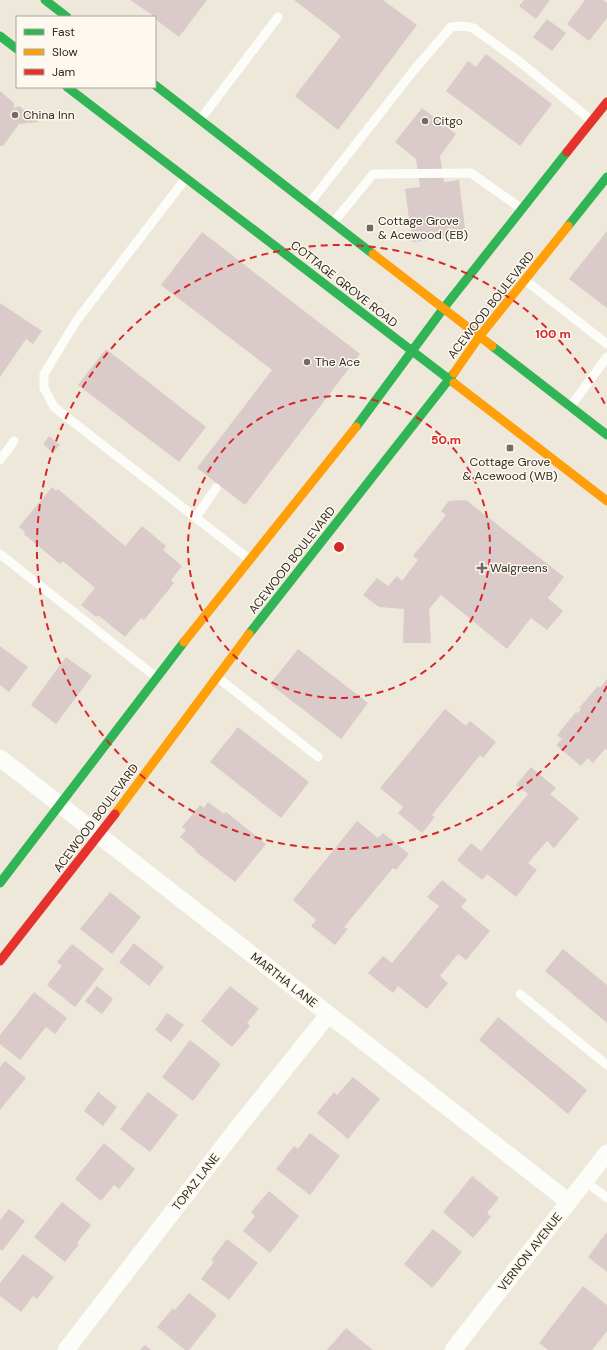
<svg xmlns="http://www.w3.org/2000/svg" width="607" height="1350" font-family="'DM Sans',sans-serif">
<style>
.building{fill:#dacaca}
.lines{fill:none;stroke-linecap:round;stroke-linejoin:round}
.lane{stroke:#fcfcf9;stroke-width:9}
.street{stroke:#fcfcf9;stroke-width:17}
.fast{stroke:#30b455;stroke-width:9}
.slow{stroke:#ff9f0a;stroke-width:9}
.jam{stroke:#e5322d;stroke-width:9}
.ring{fill:none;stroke:#d62828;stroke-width:2;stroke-dasharray:7 5}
.poi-dot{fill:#716c62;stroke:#fdf9ef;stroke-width:1.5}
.labels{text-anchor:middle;stroke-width:3;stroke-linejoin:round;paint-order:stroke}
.poi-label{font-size:12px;fill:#2e2a21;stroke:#fdf9ef;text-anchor:start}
.street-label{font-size:12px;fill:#2e2a21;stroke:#fdf9ef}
.centre{fill:#d62828;stroke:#fdf9ef;stroke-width:2}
.ring-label{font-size:12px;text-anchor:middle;font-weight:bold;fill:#d62828;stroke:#fdf9ef;stroke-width:3;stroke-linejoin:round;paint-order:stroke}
</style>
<rect width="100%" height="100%" fill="#eee8da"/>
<path class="building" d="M130 0H207L179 37 155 19V17Z
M294 0H383L417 25 338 130 295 96 341 36Z
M524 0H550L536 19 519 6Z
M585 0H603L607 3V18L589 41 567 24Z
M547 19 566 33 552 51 533 37Z
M486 54 552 104 520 146 446 91 468 61 476 67Z
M0 91 14 103V108L19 106 39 122 19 124 3 146H0Z
M422 108 456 134 440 156 444 182 459 180 466 236 412 242 405 189 420 187 416 159 395 142Z
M607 231V308L569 279Z
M202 232 360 354 245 505 197 468 272 370 161 285Z
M0 303 42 331 33 344 26 339 0 377Z
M106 349 206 427 179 462 78 385Z
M49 436 60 445 53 453 43 444Z
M52 487 56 491 58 489 125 546 142 526 166 546 163 550 182 566 171 580 174 583 144 620 141 618 125 637 98 615 96 617 81 605 95 588 63 561 60 564 24 534 25 532 19 527Z
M466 500 564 577 548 598 563 611 547 630 531 618 507 649 441 595 429 609 431 643H403L404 609 379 607 363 595 377 578 388 586 397 576 402 581 418 560 413 556 446 515 441 511 449 501Z
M0 646 28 667 9 692 0 685Z
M298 649 368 703 341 739 270 684Z
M66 657 92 676 56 724 31 705Z
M607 679V750L605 749 593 763 588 758 581 766 556 745 562 739 557 735 576 712 578 713 581 709 579 708 598 686 600 688Z
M445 709 466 726 470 721 496 742 483 758 480 755 432 815 435 817 422 833 398 813 403 807 380 788Z
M238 727 309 782 281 818 210 762Z
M531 767 556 788 550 794 579 818 554 848 547 841 528 863 537 870 516 897 487 874 482 880 457 860 471 843 481 851 528 794 516 785Z
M208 802 224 814 226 812 266 844 235 882 195 851 196 850 180 837 186 830 182 827 200 805 204 808Z
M357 821 378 838 383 833 409 854 396 870 393 868 344 927 348 929 335 945 311 926 316 920 293 900Z
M442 880 467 900 461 907 490 931 466 960 458 954 440 976 448 983 427 1009 398 986 393 993 368 973 383 956 392 963 439 906 427 897Z
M110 892 141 917 112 954 80 929Z
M134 943 164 967 149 986 119 962Z
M72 944 104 969 75 1007 47 985 62 966 57 962Z
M563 949 607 985V1023L545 971Z
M97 986 113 999 102 1014 85 1001Z
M230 986 259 1009 247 1023 250 1026 232 1047 201 1021Z
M34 992 67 1018 55 1034 46 1027 20 1060 0 1044V1035Z
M167 1013 184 1025 171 1042 155 1030Z
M498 1017 587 1090 568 1114 479 1040Z
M190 1040 221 1064 193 1101 162 1077Z
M5 1061 26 1078 0 1110V1067Z
M353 1077 380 1099 348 1139 317 1113 334 1092 337 1095Z
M98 1092 117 1107 103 1126 84 1111Z
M148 1092 178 1115 150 1152 120 1129Z
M310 1133 340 1156 310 1195 276 1169 294 1146 298 1149Z
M104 1143 135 1169 119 1189 114 1185 101 1201 75 1179Z
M472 1176 499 1198 487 1213 491 1217 473 1238 443 1212Z
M269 1191 299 1216 270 1253 243 1231 255 1216 251 1212Z
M62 1202 91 1225 77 1243 79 1244 65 1262 34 1237Z
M9 1209 25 1221 2 1251 0 1249V1220Z
M433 1229 462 1252 432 1288 404 1264Z
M607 1232V1272L588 1257Z
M227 1239 258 1263 229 1300 201 1279 214 1262 211 1260Z
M23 1254 54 1277 37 1299 33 1296 21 1312 0 1296V1283Z
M583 1286 607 1305V1331L592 1350H548L539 1343Z
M189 1293 217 1315 189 1350H185L157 1327 173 1308 175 1310Z
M346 1328 373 1350H327Z
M145 1345 151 1350H140Z"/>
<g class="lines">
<path class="lane" d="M200 120 278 17
M186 178 77 320 44 374V388L54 407 250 560
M309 204 414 70 451 27 463 26 473 28 520 62 592 121
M333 223 373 174 471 173 522 209
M525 280 607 344
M570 407 607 357
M0 460 14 441
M196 517 216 488
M0 554 156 677
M217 677 318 757
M520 994 607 1065
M585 1181 607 1198"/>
<path class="street" d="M0 758 569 1202
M66 1350 239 1126 328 1015
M453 1350 607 1153"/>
<path class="fast" d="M45 0 67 17
M0 36 17 49
M155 85 373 254
M67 87 454 383
M568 226 607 177
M492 346 607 435
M356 427 443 309 567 152
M249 634 454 373
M0 883 184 642"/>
<path class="slow" d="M373 254 492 346
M454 373 479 337 568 226
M454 383 607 501
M184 642 356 427
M115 814 249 634"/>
<path class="jam" d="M567 152 607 102
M0 961 115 814"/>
</g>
<g class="ring">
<circle cx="339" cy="547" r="151"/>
<path d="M607 686A302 302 0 1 1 607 408"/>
</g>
<g class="poi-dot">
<circle cx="15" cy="115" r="4"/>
<circle cx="425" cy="121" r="4"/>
<rect x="366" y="224" width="8" height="8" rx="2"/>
<circle cx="307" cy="362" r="4"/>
<rect x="506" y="444" width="8" height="8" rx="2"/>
<path d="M480 562h4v4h4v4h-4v4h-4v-4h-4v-4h4z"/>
</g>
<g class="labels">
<g class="poi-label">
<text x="23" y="119">China Inn</text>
<text x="433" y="125">Citgo</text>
<text x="378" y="225">Cottage Grove<tspan x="378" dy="14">&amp; Acewood (EB)</tspan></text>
<text x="315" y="366">The Ace</text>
<text x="510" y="466" text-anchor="middle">Cottage Grove<tspan x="510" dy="14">&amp; Acewood (WB)</tspan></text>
<text x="490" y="572">Walgreens</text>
</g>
<g class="street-label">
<text transform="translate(344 284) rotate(38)" y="4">COTTAGE GROVE ROAD</text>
<text transform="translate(491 305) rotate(-52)" y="4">ACEWOOD BOULEVARD</text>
<text transform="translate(292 560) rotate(-52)" y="4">ACEWOOD BOULEVARD</text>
<text transform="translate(96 818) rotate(-53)" y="4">ACEWOOD BOULEVARD</text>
<text transform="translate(284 980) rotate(38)" y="4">MARTHA LANE</text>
<text transform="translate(196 1182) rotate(-52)" y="4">TOPAZ LANE</text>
<text transform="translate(530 1252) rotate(-52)" y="4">VERNON AVENUE</text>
</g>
</g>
<circle cx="339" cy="547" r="6" class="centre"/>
<g class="ring-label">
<text x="553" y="338">100 m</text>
<text x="446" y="444">50 m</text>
</g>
<rect x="16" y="16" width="140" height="72" fill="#fdf9ef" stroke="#aaa69d"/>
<rect x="24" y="29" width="20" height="6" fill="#30b455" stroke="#aaa69d"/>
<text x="52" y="36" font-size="12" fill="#2e2a21">Fast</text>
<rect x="24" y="49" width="20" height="6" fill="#ff9f0a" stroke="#aaa69d"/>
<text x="52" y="56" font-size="12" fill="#2e2a21">Slow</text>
<rect x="24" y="69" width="20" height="6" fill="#e5322d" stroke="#aaa69d"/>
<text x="52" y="76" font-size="12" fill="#2e2a21">Jam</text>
</svg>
